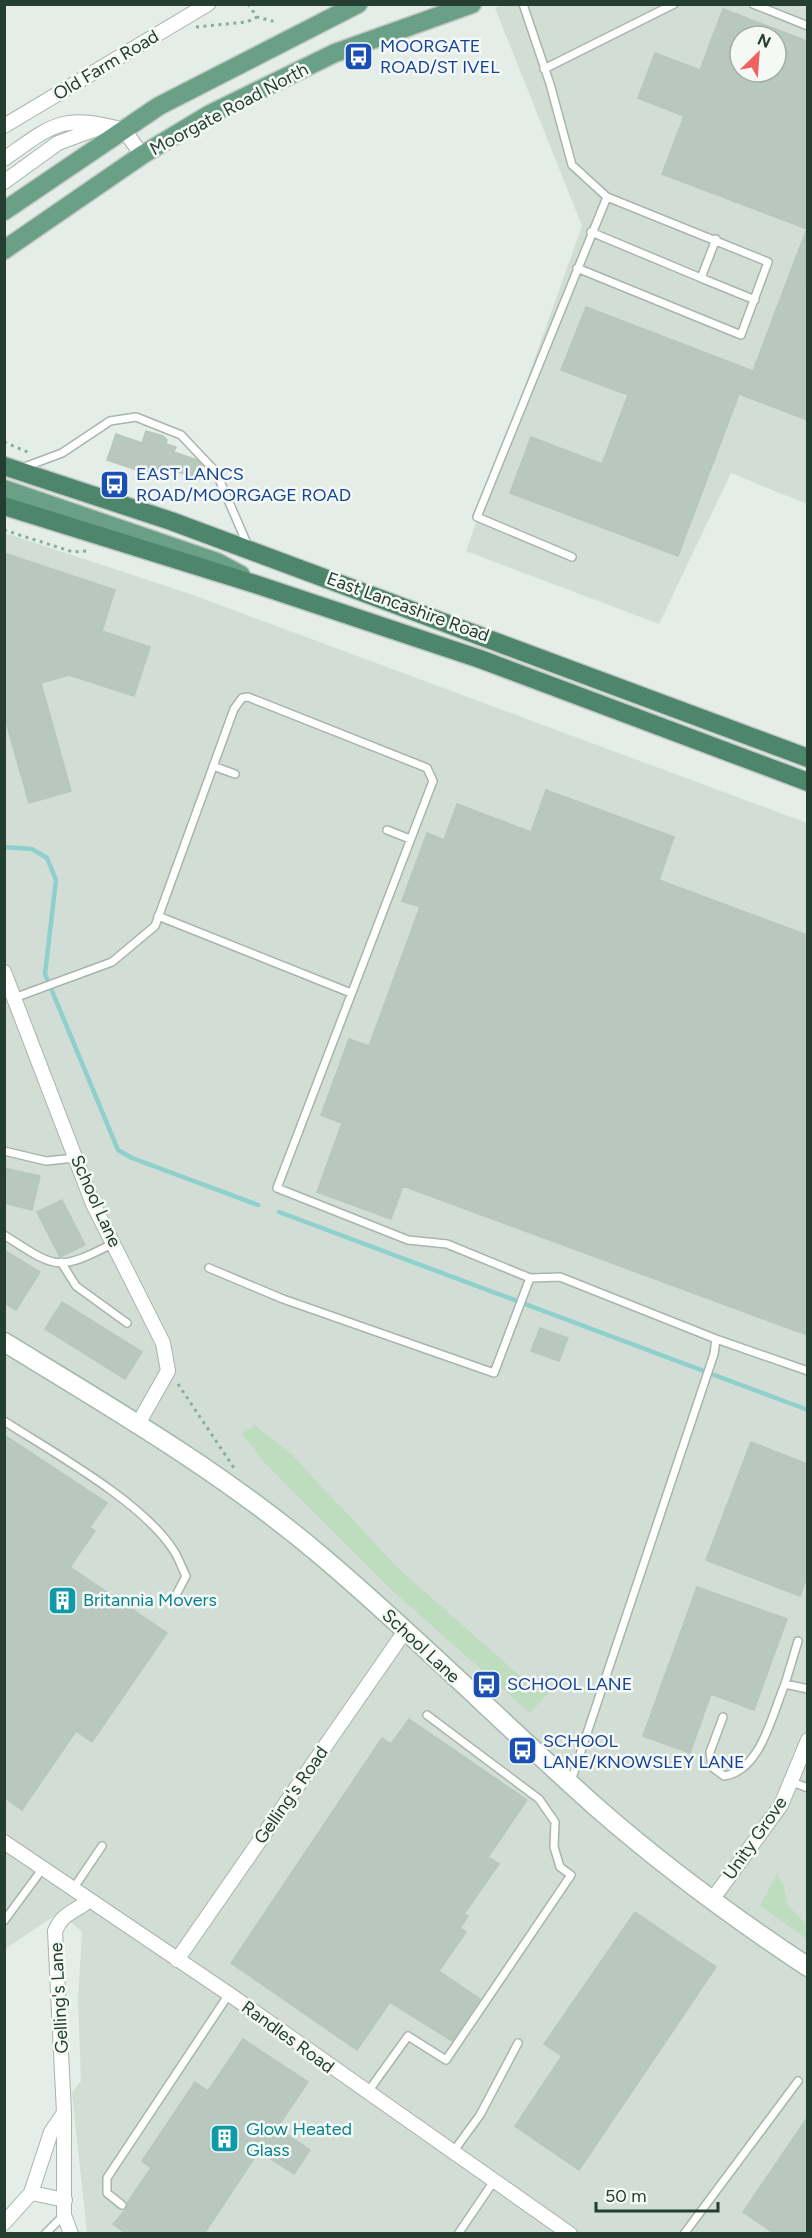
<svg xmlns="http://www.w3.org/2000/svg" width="812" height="2238" font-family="Figtree,sans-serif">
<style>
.built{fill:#d2ddd5;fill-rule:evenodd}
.green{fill:#bdddbe}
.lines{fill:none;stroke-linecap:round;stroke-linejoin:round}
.stream{stroke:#8ed0cb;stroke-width:4.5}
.building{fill:#b9c8bf;stroke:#b6c7bc;stroke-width:1.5;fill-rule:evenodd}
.service-casing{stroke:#a7b5ad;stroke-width:10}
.minor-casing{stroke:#a7b5ad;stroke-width:16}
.secondary-casing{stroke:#a2b9ac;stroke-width:21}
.primary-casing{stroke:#c2c9c5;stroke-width:21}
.trunk-casing{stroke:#c2c9c5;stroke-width:21}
.path{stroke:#85b098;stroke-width:3;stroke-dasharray:3 4.5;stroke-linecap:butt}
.service{stroke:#fff;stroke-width:7}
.minor{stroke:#fff;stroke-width:14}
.secondary{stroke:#fff;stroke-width:18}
.primary{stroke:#6aa186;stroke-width:18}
.trunk{stroke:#4d866b;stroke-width:18}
.labels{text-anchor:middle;stroke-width:5;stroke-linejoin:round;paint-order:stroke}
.transit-label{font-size:18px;fill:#164399;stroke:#f4f9f6;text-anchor:start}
.street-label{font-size:18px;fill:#243e31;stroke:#f4f9f6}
.culture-label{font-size:18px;fill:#0d838f;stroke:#f4f9f6;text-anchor:start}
</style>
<rect width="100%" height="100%" fill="#e4ede7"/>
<path class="built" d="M504 4 807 5V504L731 473 659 624 466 551 582 226 495 8ZM740 36H776V72H740Z
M5 533 193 595 807 823V2233H87L72 2093 81 2081 78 2000 82 1932 60 1912 5 1949Z"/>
<path class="green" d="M255 1425 293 1456 399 1569 530 1685 540 1690 553 1688 530 1713 385 1584 265 1463 242 1434Z
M777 1873 784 1887 787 1904 807 1926V1939L760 1906Z"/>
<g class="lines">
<path class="stream" d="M4 847 32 849 47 858 56 880 45 974 118 1150 132 1158 258 1205
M279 1212 808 1410"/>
</g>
<path class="building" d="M723 9 807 41V229L662 174 684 116 638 98 655 53 700 70ZM740 36H776V72H740Z
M806 231 807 420 739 394 678 556 510 493 531 437 602 464 628 395 561 370 586 307 753 371Z
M146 431 163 436 167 440 166 444 176 447 174 452 197 460 202 465 193 477 162 466 158 477 107 460 116 434 142 443Z
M4 553 115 590 102 631 150 647 134 696 69 675 41 683 71 791 29 803 4 715Z
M546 790 674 837 659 880 807 935V1335L403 1186 391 1219 317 1192 342 1123 321 1115 349 1039 369 1046 420 907 402 901 427 833 444 840 457 804 531 832Z
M4 1168 40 1176 32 1210 4 1203Z
M62 1200 85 1245 60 1257 37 1212Z
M4 1250 40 1272 16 1310 4 1303Z
M62 1302 142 1352 125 1379 45 1329Z
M540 1328 568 1338 559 1361 531 1351Z
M4 1435 107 1503 90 1527 95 1531 70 1567 167 1633 92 1742 76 1731 22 1810 4 1797Z
M751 1442 807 1464V1576L800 1596 706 1560Z
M697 1587 787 1619 754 1710 711 1694 690 1753 643 1736Z
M409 1719 527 1800 488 1857 499 1864 464 1914 468 1916 460 1928 466 1932 439 1971 480 1999 452 2041 390 2002 357 2050 231 1963 382 1738 391 1744Z
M635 1912 716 1967 579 2170 515 2126 562 2056 544 2044Z
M243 2039 308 2082 277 2128 310 2150 294 2174 259 2151 204 2234H127L113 2224 127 2208V2203L151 2168 142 2161 195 2082 208 2091Z
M807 2118V2234H775L743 2212Z"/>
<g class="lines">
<defs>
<path id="service" d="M523 4 550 84 572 165 607 197 768 262 741 335 577 268
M753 4 808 26
M544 69 674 4
M591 232 701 278 716 239
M701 278 755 300
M22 468 62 453 110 421 136 417 181 435 216 472 248 546
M572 557 477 517 607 197
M213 766 235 774
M387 830 410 839
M158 916 351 993
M14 998 112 962 155 926 234 709 242 698 248 697 427 768 433 781 277 1188 408 1240 447 1244 530 1278 560 1277 716 1339 714 1354 571 1781
M4 1151 46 1161 75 1158
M4 1235C57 1269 57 1272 114 1243
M61 1262 76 1286 127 1323
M209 1268 283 1299 494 1373 530 1278
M716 1339 808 1371
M4 1421C54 1453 143 1502 174 1551 179 1559 182 1568 186 1576L175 1597
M785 1684 798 1641
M723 1717 710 1752 712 1767 724 1776C761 1771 772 1714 785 1684L808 1689
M792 1782 808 1788
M73 1889 102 1846
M4 1921 43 1868
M367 2093 408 2036 446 2060 571 1875 560 1867 554 1847 555 1822 539 1799 427 1715
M453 2152 480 2115 518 2043
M122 2205 107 2193V2178L229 1994
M45 2234 64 2215
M458 2234 494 2181
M684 2234 798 2081"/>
<path id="minor" d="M4 126 208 4
M4 159C54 124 62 113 124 130L142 155
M4 182 58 143 104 126
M4 972 93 1204 163 1343 168 1371 138 1424
M4 1842 229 1994 570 2234
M712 1900 781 1805 808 1740
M177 1960 405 1631
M31 2193 65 2200
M4 2223 31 2193 51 2132 64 2113
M71 2234 64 2215V2113L55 1931C63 1912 76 1912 89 1900"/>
<path id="secondary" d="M4 1342C112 1408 222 1472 319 1554 414 1634 502 1723 595 1806 662 1865 734 1918 808 1967"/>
<path id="primary" d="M4 211 159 106 358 4
M4 250 142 155 210 114 335 53 472 4
M4 489 217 562 241 575"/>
<path id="trunk" d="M4 466 171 521 808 758
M4 506 258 585 480 659 808 782"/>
</defs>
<use href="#service" class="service-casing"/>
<use href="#minor" class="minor-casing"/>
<use href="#secondary" class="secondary-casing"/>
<use href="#primary" class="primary-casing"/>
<use href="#trunk" class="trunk-casing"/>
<path class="path" d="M248 4 257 17 276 22
M196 27 247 22 257 17
M4 442 30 453
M4 530 73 552 87 551
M178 1384 234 1468"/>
<use href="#service" class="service"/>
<use href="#minor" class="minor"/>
<use href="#secondary" class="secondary"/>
<use href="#primary" class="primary"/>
<use href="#trunk" class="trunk"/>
</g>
<defs>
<symbol id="bus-square" viewBox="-11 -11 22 22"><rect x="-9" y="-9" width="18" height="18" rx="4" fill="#1a4fb4" stroke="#f4f9f6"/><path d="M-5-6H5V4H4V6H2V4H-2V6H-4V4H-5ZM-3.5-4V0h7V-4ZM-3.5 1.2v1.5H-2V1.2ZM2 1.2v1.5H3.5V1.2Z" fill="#fff"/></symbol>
<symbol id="building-square" viewBox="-11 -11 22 22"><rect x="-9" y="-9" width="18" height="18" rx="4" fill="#0f9aa8" stroke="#f4f9f6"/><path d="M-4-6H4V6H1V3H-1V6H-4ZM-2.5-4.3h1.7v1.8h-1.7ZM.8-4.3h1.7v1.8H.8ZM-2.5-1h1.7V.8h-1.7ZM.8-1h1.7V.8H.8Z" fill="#fff"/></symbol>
</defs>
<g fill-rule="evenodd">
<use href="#bus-square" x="342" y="40" width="33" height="33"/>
<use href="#bus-square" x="98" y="468" width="33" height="33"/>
<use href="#building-square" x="46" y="1584" width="33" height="33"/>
<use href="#bus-square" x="470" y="1668" width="33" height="33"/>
<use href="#bus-square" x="506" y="1734" width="33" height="33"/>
<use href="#building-square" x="208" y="2122" width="33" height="33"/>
</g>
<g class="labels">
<g class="transit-label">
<text x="380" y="52">MOORGATE<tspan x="380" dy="21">ROAD/ST IVEL</tspan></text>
<text x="136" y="480">EAST LANCS<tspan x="136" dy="21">ROAD/MOORGAGE ROAD</tspan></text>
<text x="507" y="1690">SCHOOL LANE</text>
<text x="543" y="1747">SCHOOL<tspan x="543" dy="21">LANE/KNOWSLEY LANE</tspan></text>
</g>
<g class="street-label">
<text transform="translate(106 65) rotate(-31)" y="6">Old Farm Road</text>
<text transform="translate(229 109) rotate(-28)" y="6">Moorgate Road North</text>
<text transform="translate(408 607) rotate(20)" y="6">East Lancashire Road</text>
<text transform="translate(96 1201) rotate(66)" y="6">School Lane</text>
<text transform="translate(421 1646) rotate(43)" y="6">School Lane</text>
<text transform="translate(291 1795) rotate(-55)" y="6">Gelling's Road</text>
<text transform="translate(755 1838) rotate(-55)" y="6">Unity Grove</text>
<text transform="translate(59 1998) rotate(-93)" y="6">Gelling's Lane</text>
<text transform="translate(288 2037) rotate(36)" y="6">Randles Road</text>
</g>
<g class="culture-label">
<text x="83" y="1606">Britannia Movers</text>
<text x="246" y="2135">Glow Heated<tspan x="246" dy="21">Glass</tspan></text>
</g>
</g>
<rect width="812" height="2238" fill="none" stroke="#243e31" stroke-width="12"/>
<g transform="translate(758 54) rotate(25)"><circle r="28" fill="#f4f9f6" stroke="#a1aea7" stroke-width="1.5"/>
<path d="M0-4.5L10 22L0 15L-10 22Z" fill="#ee6260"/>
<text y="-9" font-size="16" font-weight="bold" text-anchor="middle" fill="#243e31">N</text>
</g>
<path d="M596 2202v9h122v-9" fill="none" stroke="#243e31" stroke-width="3"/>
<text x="605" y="2202" font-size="18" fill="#243e31" stroke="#f4f9f6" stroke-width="4.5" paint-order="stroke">50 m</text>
</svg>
